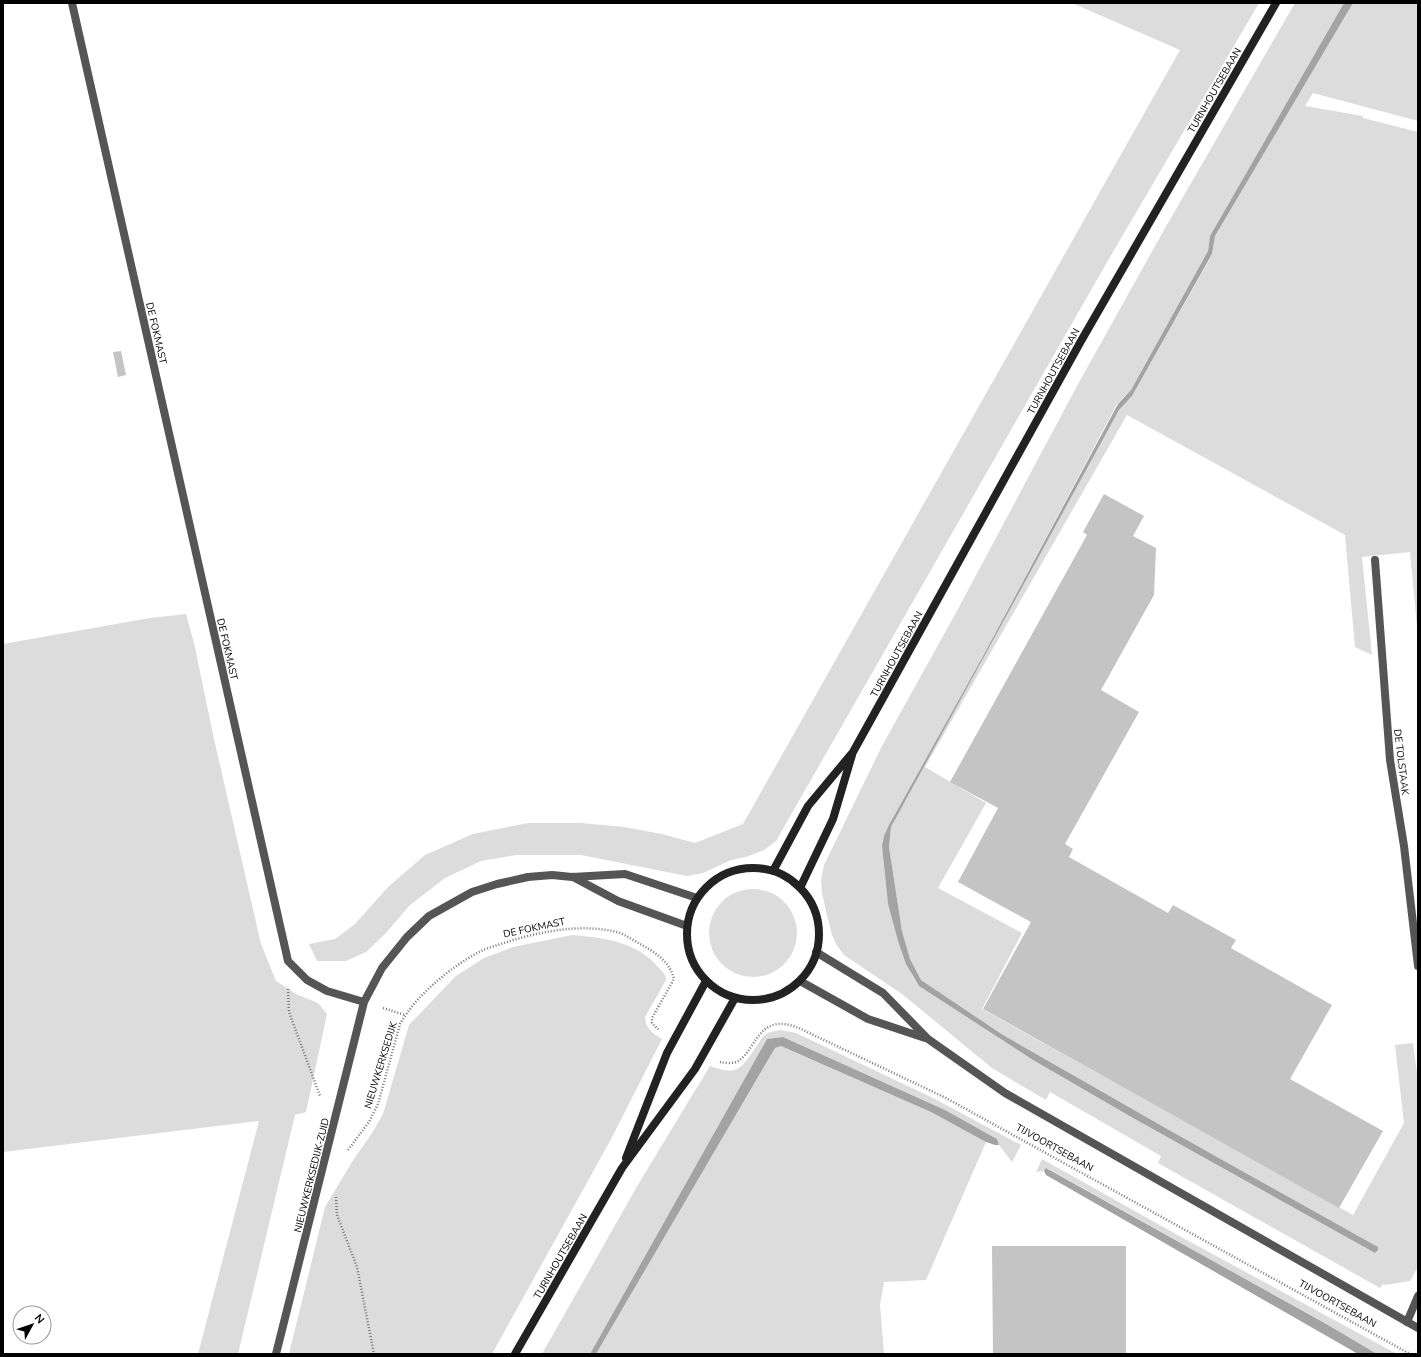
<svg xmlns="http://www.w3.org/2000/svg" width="1421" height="1357" font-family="'Nunito Sans',sans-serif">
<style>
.green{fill:#dcdcdc}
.water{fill:#a3a3a3}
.building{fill:#c4c4c4}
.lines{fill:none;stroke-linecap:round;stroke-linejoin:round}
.path{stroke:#777;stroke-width:2.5;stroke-dasharray:1 2;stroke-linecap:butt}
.minor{stroke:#555;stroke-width:8}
.tertiary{stroke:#555;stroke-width:8}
.secondary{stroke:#222;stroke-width:8}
.labels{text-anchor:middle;stroke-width:3;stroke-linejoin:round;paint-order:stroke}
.street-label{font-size:10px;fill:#000;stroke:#fff}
</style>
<rect width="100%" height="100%" fill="#fff"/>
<path class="green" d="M1072 3H1259L1110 257 776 841 764 850 746 857 731 860 703 873 687 876 581 855H516L481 861 445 878 410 905 385 934 366 952 346 961H317L309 944 335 939 355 924 388 887 425 855 473 834 528 823H581L624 827 662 834 695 843 743 824 1180 50Z
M1295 3H1344L1210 236 1208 251 1131 390 1117 404 982 658 889 825 882 846 888 904 898 941 913 977 919 986 1033 1060 1133 1118 1375 1253 1378 1250V1247L1169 1130 1003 1035 921 980 910 959 902 931 889 847 891 827 1119 410 1132 396 1212 255 1215 236 1353 3H1418V121L1313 93 1305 106 1363 116V118L1418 132V637L1410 552 1362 557 1372 655 1355 647 1345 535 1127 415 925 767 986 803 938 888 1022 933 982 1009 1353 1215 1404 1123 1395 1045 1413 1043 1418 1080V1267L1410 1281 1385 1285 1383 1284 1380 1288 1158 1163 1161 1156 1050 1092 1046 1100 992 1068 902 994 844 955 836 944 832 935 827 915 822 893 821 880 824 865 882 746 958 609 1077 386 1164 230Z
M186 614 194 643 214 739 261 944 276 981 296 994 318 1003 327 1014 306 1112 295 1115 238 1354H198L259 1121 3 1152V644L150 618Z
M709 933a44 44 0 1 1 88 0a44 44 0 1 1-88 0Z
M572 935C604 938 636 941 658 967 662 971 666 974 666 980L645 1017C646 1029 652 1033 662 1039L610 1141 492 1354H289L325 1207 352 1162 374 1130 383 1114 409 1025 456 976 484 958 513 947Z
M781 1030 796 1033 933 1098 1021 1145 1012 1162 999 1145 997 1139 945 1110 783 1037 767 1039 590 1354H542L639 1183 710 1066C738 1076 740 1070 756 1047 759 1043 762 1037 765 1035 770 1031 776 1031 781 1030Z
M781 1046 931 1112 986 1142 926 1280 884 1282 880 1305 884 1354H596L775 1048Z
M1042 1159 1183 1238 1397 1354H1377L1328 1325 1047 1168 1044 1171 1036 1172Z"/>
<path class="water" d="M1344 3H1353L1215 236 1212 254 1132 396 1119 410 891 827 889 847 902 931 910 959 921 980 1003 1035 1169 1130 1378 1247V1250L1375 1253 1133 1118 1033 1060 919 986 906 964 898 941 888 904 882 846 884 836 889 825 982 658 1118 404 1131 390 1208 251 1210 236Z
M783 1037 945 1110 997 1139 999 1145H995L986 1142 931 1112 781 1046 775 1048 596 1354H590L767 1039Z
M1046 1168 1328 1325 1377 1354H1358L1046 1175 1044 1171Z"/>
<path class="building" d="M121 351 126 375 118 377 113 352Z
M1104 494 1144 516 1133 536 1156 548 1154 595 1101 690 1139 712 1065 844 1073 849 1069 857 1168 913 1173 905 1236 940 1231 948 1332 1005 1290 1079 1383 1131 1339 1208 983 1009 1031 922 958 882 998 808 950 782 1087 535 1083 532Z
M992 1246H1126V1354H993Z"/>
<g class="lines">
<path class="path" d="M288 989 289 1012 320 1096
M383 1008 405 1015
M720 1062C725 1063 733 1064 738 1061 753 1052 757 1026 778 1024 785 1023 793 1026 799 1028L946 1098 1410 1354
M348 1150 369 1122 378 1104 400 1024C416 995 452 966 481 951 487 948 494 946 501 944 537 932 579 923 617 932 625 934 634 941 642 945 656 953 670 962 674 979L652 1018V1023L659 1030
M336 1197 337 1215 357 1267 374 1354"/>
<path class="minor" d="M72 3 288 961 307 980 327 991 364 1002
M1375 560 1390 760 1404 846 1418 966
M573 877 618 901 687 926
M1407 1322 1418 1296
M276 1354 364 1002 382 968 407 937 429 916 472 892 497 884 528 877 552 875 572 877 625 874 697 898"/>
<path class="tertiary" d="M816 952 883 993 928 1039 1005 1093 1418 1328
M800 981 868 1019 925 1038"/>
<path class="secondary" d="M687 934a66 66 0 1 1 132 0a66 66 0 1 1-132 0Z
M773 871 808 806 853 752 1081 341 1276 3
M800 888 833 819 852 755
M626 1158 667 1053 706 981
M515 1354 622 1168 695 1069 735 998"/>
</g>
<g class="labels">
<g class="street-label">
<text transform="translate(1214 90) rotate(-60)" y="4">TURNHOUTSEBAAN</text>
<text transform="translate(157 333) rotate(77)" y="4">DE FOKMAST</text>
<text transform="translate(1053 371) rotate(-61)" y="4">TURNHOUTSEBAAN</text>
<text transform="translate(228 649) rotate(77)" y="4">DE FOKMAST</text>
<text transform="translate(896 654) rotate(-61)" y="4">TURNHOUTSEBAAN</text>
<text transform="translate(1402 762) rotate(83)" y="4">DE TOLSTAAK</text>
<text transform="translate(534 927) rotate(-12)" y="4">DE FOKMAST</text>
<text transform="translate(380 1065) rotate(-73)" y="4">NIEUWKERKSEDIJK</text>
<text transform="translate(1055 1147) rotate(29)" y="4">TIJVOORTSEBAAN</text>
<text transform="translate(311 1175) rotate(-76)" y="4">NIEUWKERKSEDIJK-ZUID</text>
<text transform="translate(560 1256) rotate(-60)" y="4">TURNHOUTSEBAAN</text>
<text transform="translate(1338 1303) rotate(29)" y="4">TIJVOORTSEBAAN</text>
</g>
</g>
<rect width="1421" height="1357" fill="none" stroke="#000000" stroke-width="8"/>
<g transform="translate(32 1325) rotate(50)"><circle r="19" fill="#ffffff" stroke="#999999"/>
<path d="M0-3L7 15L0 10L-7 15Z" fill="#000000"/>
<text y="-6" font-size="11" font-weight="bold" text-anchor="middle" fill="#000000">N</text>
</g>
</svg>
